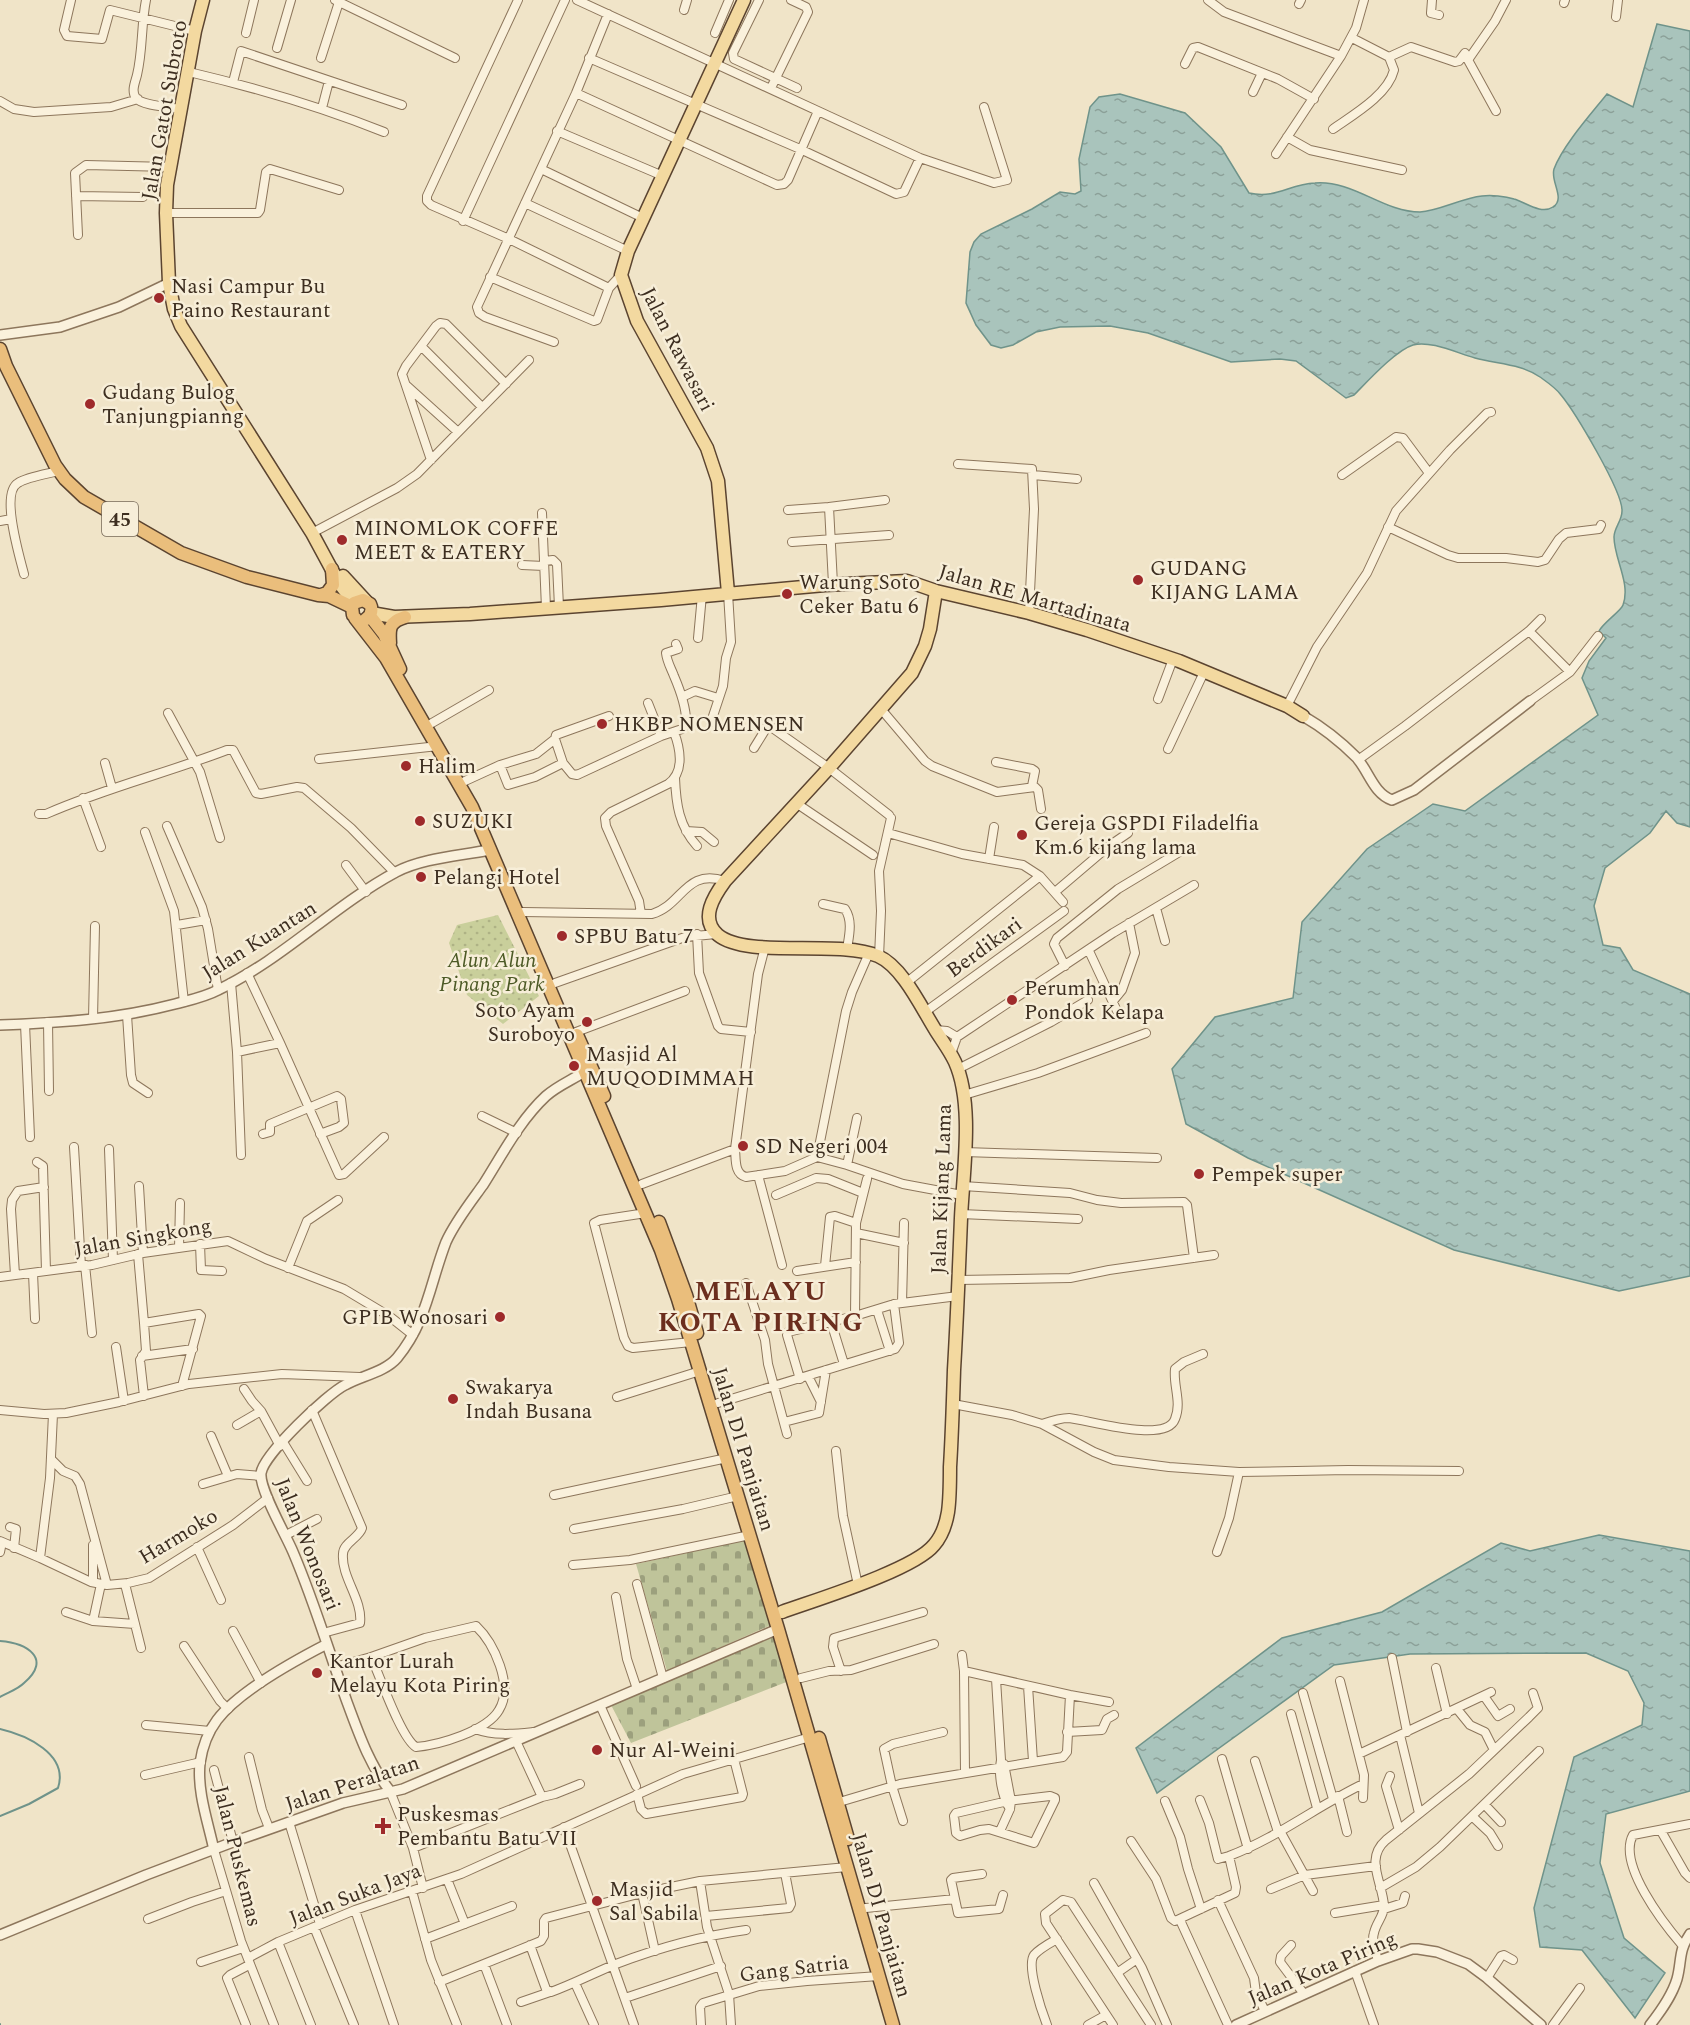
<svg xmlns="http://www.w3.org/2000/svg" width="1690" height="2025" font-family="Spectral,serif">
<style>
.cemetery{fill:url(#cemetery-stones)}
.park{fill:url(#park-dots)}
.water{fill:url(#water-ripples);stroke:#6f938a;stroke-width:1.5}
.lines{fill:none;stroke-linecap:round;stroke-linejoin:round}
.stream{stroke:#6f938a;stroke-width:2}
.minor-casing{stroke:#8d765c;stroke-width:10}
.tertiary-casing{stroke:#8d765c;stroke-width:12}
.primary-casing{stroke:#5b4430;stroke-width:15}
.trunk-casing{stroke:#5b4430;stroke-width:15}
.minor{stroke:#faf1dc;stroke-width:8}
.tertiary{stroke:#faf1dc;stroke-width:9}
.primary{stroke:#f3d9a0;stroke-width:12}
.trunk{stroke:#eabe7c;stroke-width:12}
.poi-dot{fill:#9e2a2b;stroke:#f7eed8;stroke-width:2}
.labels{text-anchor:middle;stroke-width:5;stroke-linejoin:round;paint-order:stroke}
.shield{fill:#f7eed8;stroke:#756857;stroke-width:1.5}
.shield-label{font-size:20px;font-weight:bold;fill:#3d2e20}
.street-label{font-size:21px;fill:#3d2e20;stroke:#f7eed8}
.poi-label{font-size:21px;fill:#3d2e20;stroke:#f7eed8;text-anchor:start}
.park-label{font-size:21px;font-style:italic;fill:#4d5a26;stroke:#f7eed8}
.district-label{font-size:27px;font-weight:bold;letter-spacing:1.5px;fill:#6b2e1e;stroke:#f7eed8}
</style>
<defs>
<pattern id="cemetery-stones" width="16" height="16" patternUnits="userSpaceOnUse" patternTransform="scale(1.5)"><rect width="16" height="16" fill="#bfc49a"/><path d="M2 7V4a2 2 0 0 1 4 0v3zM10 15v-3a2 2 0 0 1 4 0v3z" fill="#9ca07d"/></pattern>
<pattern id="park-dots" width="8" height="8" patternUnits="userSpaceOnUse" patternTransform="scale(1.5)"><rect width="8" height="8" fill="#c9cf9b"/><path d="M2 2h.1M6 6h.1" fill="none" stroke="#aeb285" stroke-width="1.8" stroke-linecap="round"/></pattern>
<pattern id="water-ripples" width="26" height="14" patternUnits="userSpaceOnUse" patternTransform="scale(1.5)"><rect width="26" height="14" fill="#a9c4bc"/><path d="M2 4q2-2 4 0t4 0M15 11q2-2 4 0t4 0" fill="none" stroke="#8ba098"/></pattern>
</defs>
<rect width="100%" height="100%" fill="#f0e4c8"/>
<path class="cemetery" d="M746 1540 771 1625 667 1671 636 1564Z
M774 1634 789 1681 631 1743 611 1705Z"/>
<path class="park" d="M498 915 539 996 503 1024 467 995 449 943 457 925Z"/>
<path class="water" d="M1657 24 1690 31V827L1677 823 1666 811 1650 833 1605 868 1594 906 1603 945 1620 948 1633 970 1690 994V1276L1619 1291 1454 1250 1248 1158 1186 1124 1172 1069 1215 1017 1293 998 1302 922 1367 849 1433 804 1465 811 1598 715 1582 678 1589 661 1606 638 1599 631C1604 622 1621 611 1623 605 1631 583 1614 559 1614 537 1614 528 1622 521 1622 511 1623 492 1575 412 1561 395 1556 388 1547 382 1540 377 1522 364 1496 364 1475 358 1457 353 1430 340 1413 345 1396 350 1367 382 1354 395L1346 398 1296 361 1280 359 1231 362 1148 333 1110 326 1060 327 1036 332 1013 345 1001 348 991 345 976 325 966 303 970 252 974 242 981 234 1032 209 1060 192 1075 194 1081 191 1079 159 1090 107 1099 97 1120 94 1185 113 1221 147 1249 193C1277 199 1289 184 1315 183 1354 180 1383 212 1420 212 1439 211 1462 198 1482 196 1491 195 1505 196 1514 199 1525 202 1541 215 1553 207 1566 199 1550 181 1554 169 1563 145 1591 114 1607 94L1633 107Z
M1599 1535 1690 1551V1791L1606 1814 1600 1863 1624 1938 1665 1973 1635 2018 1582 1950 1540 1947 1534 1908 1574 1757 1642 1725 1644 1703 1628 1671 1586 1653 1410 1654 1334 1665 1157 1793 1136 1748 1282 1638 1382 1612 1501 1543 1530 1551Z"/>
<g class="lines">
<path class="stream" d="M0 1641C26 1643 53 1658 24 1683 17 1690 8 1692 0 1697
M0 1729C26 1735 69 1754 58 1788L29 1804 0 1816
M0 2024V2025"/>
<defs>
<path id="minor" d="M71 0 64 30 67 36 102 39 110 10 195 31
M146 0C141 25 143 50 137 75 135 83 131 91 136 98 142 106 171 107 182 109
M335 0 455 58
M518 0 427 196V201L431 205 509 239 609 288
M577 0 920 158 994 183 1007 180 984 107
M759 0 733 53 734 59 797 88
M1208 0 1224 12 1341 56
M1432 0 1431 13 1439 15
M1564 3 1565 0
M1299 4 1301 0
M684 10 687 0
M1616 17 1618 0
M246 33 254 0
M715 33 729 0
M1352 38 1389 57 1411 47 1455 62 1459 61 1465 53
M277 48 291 0
M321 58 339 2
M589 58 800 149 896 194 904 192 920 158
M1185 64 1193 48 1198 47 1278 79 1314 99
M189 72C257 88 319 106 384 132
M233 82 241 51 402 105
M771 88 808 12 806 7 791 0
M1253 92 1262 73
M576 93 777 185 784 184 788 180 818 111
M0 101 14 109 34 112 111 107 138 99
M322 108 329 81
M1496 111 1468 60 1495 21 1506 0
M1333 129C1353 115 1388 95 1394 70L1389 57
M557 131 663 176
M1287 137 1310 150 1402 170
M1276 154 1341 56 1356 28 1364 0
M541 169 643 218
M76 196 143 197
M525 203 628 251
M166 213H258L260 210 266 172 270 169 339 190
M463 221 565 0
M78 235 75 173 86 165 170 167
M490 277 594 321 597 320 609 288 621 275
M554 342 485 317 479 313 477 307 576 93 608 14
M421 346 482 407
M407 386 458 432
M431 460 402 374 406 366 436 326 440 323 446 324 506 384
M958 464 1032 469 1034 509 1029 613
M1033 475 1077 479
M1342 475 1396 437 1403 438 1429 473
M788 510 829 507
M542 513 546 608
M0 521 11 519
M1388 527 1448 555 1458 558H1506L1538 562 1545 560 1559 539 1566 533 1599 529 1601 525
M312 533 397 488 417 474 529 360
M792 542 889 535
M544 561 553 560 557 564 559 607
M522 565 544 566
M24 574C20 558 0 493 18 483 27 477 47 474 59 471
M833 584 829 507 885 500
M1529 631 1570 672
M698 638 702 595
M682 697 695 691 718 698
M1158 699 1173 659
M1530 701 1570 672 1598 636
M648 703 661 736
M1287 706 1317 647 1367 573 1396 511 1450 450 1487 413 1491 412
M881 709 925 761 932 766 997 792 1035 787 1038 790 1041 809
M168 713 200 772 220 838
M711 722 723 686 726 658 731 642 728 593
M432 723 489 690
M754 748 767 727H771L829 768 889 815
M1168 749 1204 672
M319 759 438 746
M1358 760 1405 726 1529 631 1541 619
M996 762 1032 769 1035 771 1032 786
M105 763 112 788
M563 763 555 739 556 735 609 716
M500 765 508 785 535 777 563 763 572 774 577 775 661 736 682 729 686 724C687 709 680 690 674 676 671 668 667 662 666 653L678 649 676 644
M675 778C676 804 679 826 697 846
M465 781 500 765 536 754 555 739
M83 798 101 847
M796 803 873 855
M39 814H46C105 788 167 773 227 750H233L256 793 261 794 297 787 304 788 351 828 395 873
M167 826 202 907 208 929 218 990
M686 831 702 832 714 842
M145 832 174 911 184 1002
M888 833 962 854 1023 865 1040 876 1063 902
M989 859 994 827
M346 865 366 892
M1055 892 1109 846 1128 833
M823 904 845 909C853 921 849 936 847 949
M1156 908 1165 941
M523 912 652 914C683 905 685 868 725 881
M641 914 639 901 606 826 605 818 611 812 668 784C685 772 680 748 674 732
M177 925 206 920
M697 934 699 973 718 1026 721 1029 751 1032
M765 947 758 974 735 1149C736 1159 734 1174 746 1177L785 1171 817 1157 846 1011 852 992 869 953
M1089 951 1117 1011
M879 957 881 911 879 871 891 818
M1065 966 1054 944 1057 938 1118 889 1181 851
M247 973 280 1043 339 1175 344 1174 384 1137
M231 983 237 1052 241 1155
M555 983 685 937 716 934
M906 983 1040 876
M1113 1001 1122 990 1135 953 1129 923
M925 1012 1064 911
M127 1015 131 1075 133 1083 148 1093
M93 1019 95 926
M48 1022 49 1091
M25 1024 30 1137
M936 1030 947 1031 957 1037 951 1054
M576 1032 685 991
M957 1037 1113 933 1194 885
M237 1052 280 1043
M958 1069 1051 1022 1088 1000
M964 1095 1038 1073 1146 1033
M482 1116 517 1133
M263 1134 270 1132V1124L337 1096 341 1099 344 1123 339 1127 320 1134
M74 1147 81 1266
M109 1149 113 1260
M964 1152 1157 1158
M817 1157 847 1165 857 1118
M37 1162 43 1166 46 1271
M847 1165 903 1184 962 1195
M758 1175 782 1265
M642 1184 735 1149
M139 1186 143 1253
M963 1186 1070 1193 1097 1200 1121 1203 1184 1202 1187 1205 1194 1258
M776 1195 816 1178 828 1179 863 1193
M646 1213 600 1220 594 1223 624 1338 628 1346 633 1348 691 1342
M961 1214 1078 1219
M856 1233 904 1243
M200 1244 201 1270 222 1271
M179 1248 180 1203
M138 1254 144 1323 199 1314 201 1316 182 1386
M85 1265 92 1333
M825 1266 830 1217 835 1216 856 1223
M288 1268 307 1221 338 1200
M797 1271 856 1262
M33 1273 35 1319
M15 1275 11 1209 12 1200 18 1191 44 1187
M0 1277 92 1265 143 1253 228 1241 266 1259 344 1289 389 1316 413 1335
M958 1280 1070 1278 1109 1270 1214 1255
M746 1283 765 1340 768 1364 787 1434
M902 1303 904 1223
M877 1310 890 1351
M855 1316 856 1223 867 1179
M831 1322 844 1364
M116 1347 124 1401
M142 1356 193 1349
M808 1376 821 1402
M800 1379 787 1335 788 1332 855 1316 894 1304 958 1296
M244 1389 252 1401 261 1411 280 1446
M144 1396 140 1360 146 1351 144 1323
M617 1397 700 1371
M718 1403 895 1349 899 1343 894 1304
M953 1404 1012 1415 1042 1424 1094 1452 1114 1460 1169 1467 1239 1472 1348 1470 1459 1471
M0 1410 44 1414 66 1413 119 1402 189 1384 282 1374 360 1377
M312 1410 362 1528C359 1538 343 1543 343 1554 341 1577 363 1600 360 1623L323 1633
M784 1422 819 1413 826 1370
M1042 1424C1051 1421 1060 1418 1069 1418 1089 1420 1166 1444 1175 1419 1182 1402 1173 1386 1175 1369L1184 1362 1203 1354
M237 1425 261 1411
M211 1436 228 1476
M283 1442 307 1481
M836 1451 843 1516 858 1585
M51 1459 63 1471 75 1476 80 1484 107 1585
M203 1484 237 1474 261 1476
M554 1495 727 1458
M10 1527 16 1529 14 1548
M574 1529 683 1509 738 1496
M286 1535 317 1519
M0 1541 40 1558 91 1582 107 1585 128 1583 149 1578 233 1525 268 1498
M197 1547 221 1600
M0 1552 2 1542
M1217 1552 1229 1518 1239 1472
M40 1558 50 1478 53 1414
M573 1565 630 1560 750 1535
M93 1582V1545
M101 1584 93 1621 135 1624
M125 1584 141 1648
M637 1584 663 1678
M616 1597 627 1659 637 1689
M66 1612 93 1621
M233 1631 261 1683
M184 1646 220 1701 228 1709
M962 1655 964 1671
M1392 1658 1407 1732
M335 1667 371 1657C380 1676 401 1738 416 1747 439 1745 487 1731 499 1710 514 1686 494 1643 476 1626L425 1638 371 1657
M1436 1668 1447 1714
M841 1671 833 1647 834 1638 923 1612
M801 1678 829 1671 851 1670 934 1644
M996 1679 1001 1760C998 1774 1002 1797 1010 1809
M1340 1681 1364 1775 1363 1798
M1028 1686 1033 1761
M1303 1693 1333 1799
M1484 1696 1498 1716 1510 1709
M600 1705 636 1786
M1457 1709 1470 1725 1485 1732 1494 1750
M1291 1714 1317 1808
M146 1725 210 1731
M475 1729C495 1736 513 1734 533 1732
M1067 1732 1102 1730 1107 1719 1114 1715
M1400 1735 1419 1813
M1359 1754 1491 1692
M249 1757 262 1810 269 1828
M1222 1759 1248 1849
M1255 1761 1278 1832
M214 1770 233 1842
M965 1773 964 1671 1070 1695 1109 1702
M145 1775 201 1762
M1390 1776 1386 1786 1399 1830
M390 1791 413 1848 423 1888
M637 1794 641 1809 646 1814 742 1797 743 1794 734 1759
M1050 1796 1055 1798V1800L1034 1843 989 1829 980 1830 960 1836 956 1833 954 1816 956 1813 1008 1801Z
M1338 1796 1347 1832
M542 1797 555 1794 580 1784
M1200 1800 1209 1823 1218 1859 1229 1856
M1165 1801 1180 1837 1188 1869 1201 1909
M836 1803 900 1784 1063 1757 1067 1752 1070 1695
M1485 1805 1501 1822
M1473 1817 1490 1833 1498 1846
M903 1821 892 1786 884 1749 893 1744 943 1732
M289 1822 320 1924
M564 1827 634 2025
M1000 1831 1010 1809 1011 1801 1004 1764
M1280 1831 1313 1891
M1661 1831 1685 1873 1690 1878
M1131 1841 1156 1879 1171 1918 1175 1921 1235 1893 1236 1887 1229 1856C1277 1838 1317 1806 1363 1784
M413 1848 542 1797 516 1741
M214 1850 241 1941 274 2025
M447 1879 465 1924
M700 1881 707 1927 729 1994 731 2025
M1094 1883 1142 1968 1167 2025
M1380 1888 1416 1867 1440 1847 1539 1751
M1271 1889 1305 1875 1376 1866
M412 1891 431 1960 457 2025
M642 1893 655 1951
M955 1899 951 1880 953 1878 982 1874
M1218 1900 1254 1978 1256 1993 1265 2011
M866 1908 955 1899 958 1913 999 1909 1003 1895
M1384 1909 1403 1903 1405 1896
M355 1910 394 2025
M1335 1913 1384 1905
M706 1916 789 1908 791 1904 785 1873
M148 1919 192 1902 226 1891
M1180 1920 1228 2025
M314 1927 354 2025
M425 1939 512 1906
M278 1942 311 2025
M530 1945 546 1989 551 1992C573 1984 594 1973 616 1964 658 1948 701 1936 746 1930
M1291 1945 1281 1956 1280 1962 1304 1994
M1682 1945C1664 1924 1617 1864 1633 1835L1690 1824
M248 1958 278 1942 355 1910 461 1874 683 1774 810 1737
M1378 1961C1376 1952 1371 1941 1374 1933 1376 1923 1384 1916 1384 1906 1383 1883 1364 1859 1386 1840L1469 1774 1529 1717 1538 1708 1533 1693
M201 1962 243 1948
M484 1964 507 2025
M1355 1971 1374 2025
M1117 1973 1137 1959
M1487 1978 1501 1956 1504 1955 1513 1960
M439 1982 541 1941 544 1936V1921L546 1918 642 1893 700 1881 847 1867
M575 1983 594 2025
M625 1998 721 1966
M521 2002 550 1992
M246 2025 227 1978 230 1975 249 1965
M701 2025 700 2007 703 2003 759 1986 807 1981 879 1976
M1047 2025C1042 2012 1026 1966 1034 1955 1039 1949 1050 1943 1057 1939
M1088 2025 1106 2015
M1113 2025 1046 1923 1045 1914 1063 1900 1071 1902 1151 2025
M1553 2025 1580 1988"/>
<path id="tertiary" d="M0 335 60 327 119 307 169 283
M1303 716C1322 727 1340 741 1356 757 1369 771 1373 793 1392 800L1414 790 1530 701
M0 1025C59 1023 118 1019 175 1004 190 1000 205 997 218 990 283 959 333 906 396 872 423 858 459 856 489 850
M390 1791C369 1764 359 1734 347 1702 329 1652 314 1601 293 1552 286 1535 259 1489 261 1473 264 1454 327 1394 345 1385 361 1376 385 1372 397 1358 427 1322 430 1283 446 1242 455 1222 470 1203 483 1185 502 1155 520 1120 546 1096 557 1086 572 1080 584 1072
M214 1850C208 1822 197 1792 200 1763 202 1749 208 1732 217 1720 239 1691 294 1661 327 1644
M0 1935 146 1875 233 1842 343 1803 403 1789 778 1629
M1236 2025 1378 1961 1412 1949H1418L1437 1952 1468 1964 1487 1978 1541 2025
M1650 2025C1661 2011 1672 1996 1677 1979 1682 1961 1678 1951 1690 1934"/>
<path id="primary" d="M203 0 195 31 167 185 166 213 169 283 174 309 181 326 312 533 339 583 354 603
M343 576 366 601
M728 593 718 481 707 448 637 321 621 275 628 251 744 0
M371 613 394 617 470 614 661 600 825 585 907 581 936 591 1029 613 1087 630 1179 661 1287 706 1303 716
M782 1612C815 1600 914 1570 934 1545 942 1536 946 1524 948 1512 950 1498 950 1482 950 1467 952 1435 953 1402 954 1370 957 1319 959 1269 961 1218 963 1172 974 1104 955 1062 950 1051 943 1042 936 1031 922 1009 903 967 878 956 838 939 747 959 718 935 699 919 714 896 725 881L829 768 912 673 925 646 930 629 936 591"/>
<path id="trunk" d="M0 349 6 366 55 465 65 479 84 497 181 553 247 577 318 595 329 596 352 607
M321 595 327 593 333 585 332 569
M353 615 352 607 354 603 363 600 370 604C373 610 371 616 366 619
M370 616 384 634 400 669
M355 618 386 658 472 807 661 1250 678 1299 778 1629 893 2025
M390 643C389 628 389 622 405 617
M577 1035 604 1096
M659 1222 686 1295 697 1333
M819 1738 848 1839"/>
</defs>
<use href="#minor" class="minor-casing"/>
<use href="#tertiary" class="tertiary-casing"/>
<use href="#primary" class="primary-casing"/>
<use href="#trunk" class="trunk-casing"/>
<use href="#minor" class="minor"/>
<use href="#tertiary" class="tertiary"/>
<use href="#primary" class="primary"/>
<use href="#trunk" class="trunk"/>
</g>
<g class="poi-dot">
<circle cx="159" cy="298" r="6"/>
<circle cx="90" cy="404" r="6"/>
<circle cx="342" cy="540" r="6"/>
<circle cx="1138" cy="580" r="6"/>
<circle cx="787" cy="594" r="6"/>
<circle cx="602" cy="724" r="6"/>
<circle cx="406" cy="766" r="6"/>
<circle cx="420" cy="821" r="6"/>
<circle cx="1022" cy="835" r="6"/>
<circle cx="421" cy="877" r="6"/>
<circle cx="562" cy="936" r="6"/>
<circle cx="1012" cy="1000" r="6"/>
<circle cx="587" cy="1022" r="6"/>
<circle cx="574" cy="1066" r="6"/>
<circle cx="743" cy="1146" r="6"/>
<circle cx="1199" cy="1174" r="6"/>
<circle cx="500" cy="1317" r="6"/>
<circle cx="453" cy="1399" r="6"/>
<circle cx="317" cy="1673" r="6"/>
<circle cx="597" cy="1750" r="6"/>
<path d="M380 1817h6v6h6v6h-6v6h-6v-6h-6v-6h6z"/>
<circle cx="597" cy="1901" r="6"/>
</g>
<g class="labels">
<rect class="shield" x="102" y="502" width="36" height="34" rx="4.5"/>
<g class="shield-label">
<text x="120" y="526">45</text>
</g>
<g class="street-label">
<text transform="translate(164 110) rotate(-80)" y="7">Jalan Gatot Subroto</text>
<text transform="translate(678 349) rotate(63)" y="7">Jalan Rawasari</text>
<text transform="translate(1035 598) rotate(16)" y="7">Jalan RE Martadinata</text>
<text transform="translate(259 940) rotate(-32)" y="7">Jalan Kuantan</text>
<text transform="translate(984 947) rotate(-36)" y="7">Berdikari</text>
<text transform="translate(941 1189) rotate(-88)" y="7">Jalan Kijang Lama</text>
<text transform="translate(143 1237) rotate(-10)" y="7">Jalan Singkong</text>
<text transform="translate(744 1449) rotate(73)" y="7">Jalan DI Panjaitan</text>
<text transform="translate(178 1536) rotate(-31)" y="7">Harmoko</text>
<text transform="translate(308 1544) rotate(68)" y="7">Jalan Wonosari</text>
<text transform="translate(352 1783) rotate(-18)" y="7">Jalan Peralatan</text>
<text transform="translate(238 1856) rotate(76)" y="7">Jalan Puskemas</text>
<text transform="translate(355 1894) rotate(-21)" y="7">Jalan Suka Jaya</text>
<text transform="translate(882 1915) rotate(74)" y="7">Jalan DI Panjaitan</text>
<text transform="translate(794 1968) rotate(-7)" y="7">Gang Satria</text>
<text transform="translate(1322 1968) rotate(-23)" y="7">Jalan Kota Piring</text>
</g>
<g class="poi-label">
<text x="171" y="293">Nasi Campur Bu<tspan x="171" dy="24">Paino Restaurant</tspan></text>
<text x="102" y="399">Gudang Bulog<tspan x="102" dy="24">Tanjungpianng</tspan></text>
<text x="354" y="535">MINOMLOK COFFE<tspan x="354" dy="24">MEET &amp; EATERY</tspan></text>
<text x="1150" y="575">GUDANG<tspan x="1150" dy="24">KIJANG LAMA</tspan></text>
<text x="799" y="589">Warung Soto<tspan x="799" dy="24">Ceker Batu 6</tspan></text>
<text x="614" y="731">HKBP NOMENSEN</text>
<text x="418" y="773">Halim</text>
<text x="432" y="828">SUZUKI</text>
<text x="1034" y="830">Gereja GSPDI Filadelfia<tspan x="1034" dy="24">Km.6 kijang lama</tspan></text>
<text x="433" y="884">Pelangi Hotel</text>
<text x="574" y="943">SPBU Batu 7</text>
<text x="1024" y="995">Perumhan<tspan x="1024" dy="24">Pondok Kelapa</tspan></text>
<text x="575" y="1017" text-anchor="end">Soto Ayam<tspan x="575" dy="24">Suroboyo</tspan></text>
<text x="586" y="1061">Masjid Al<tspan x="586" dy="24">MUQODIMMAH</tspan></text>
<text x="755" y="1153">SD Negeri 004</text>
<text x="1211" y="1181">Pempek super</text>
<text x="488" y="1324" text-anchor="end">GPIB Wonosari</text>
<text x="465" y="1394">Swakarya<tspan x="465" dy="24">Indah Busana</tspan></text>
<text x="329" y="1668">Kantor Lurah<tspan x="329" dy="24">Melayu Kota Piring</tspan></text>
<text x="609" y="1757">Nur Al-Weini</text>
<text x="397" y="1821">Puskesmas<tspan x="397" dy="24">Pembantu Batu VII</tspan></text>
<text x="609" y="1896">Masjid<tspan x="609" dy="24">Sal Sabila</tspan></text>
</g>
<g class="park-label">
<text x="492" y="967">Alun Alun<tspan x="492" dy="24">Pinang Park</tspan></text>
</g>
<g class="district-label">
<text x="761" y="1300">MELAYU<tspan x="761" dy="31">KOTA PIRING</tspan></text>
</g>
</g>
</svg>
